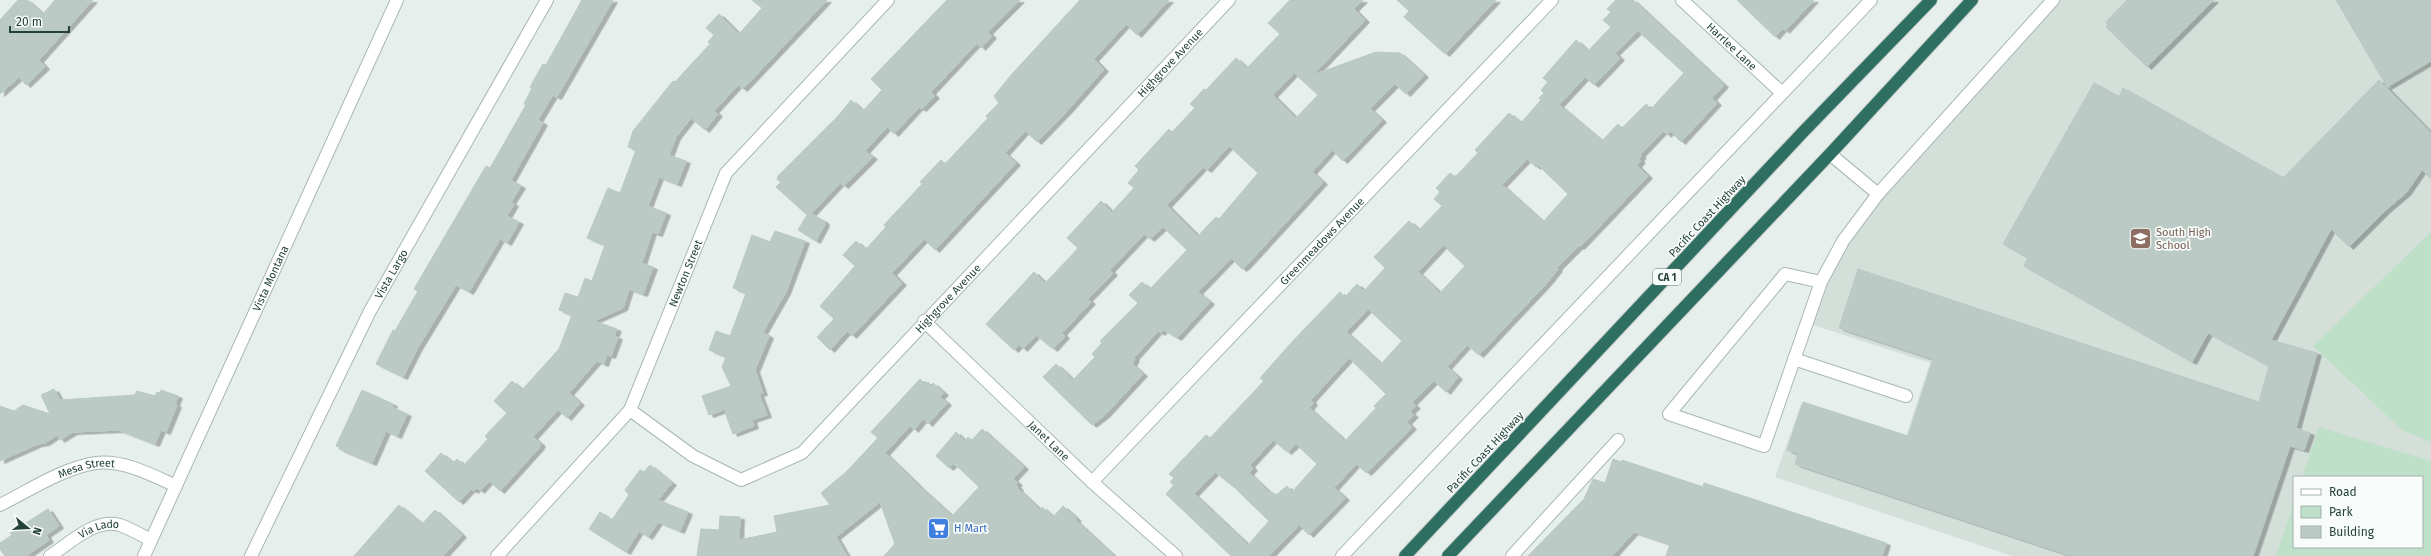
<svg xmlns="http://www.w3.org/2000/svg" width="2431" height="556" font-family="'Fira Sans',sans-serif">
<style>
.built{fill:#d4dfda;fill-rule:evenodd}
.green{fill:#bfe0c8}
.building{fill:#bbcac4;stroke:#b8c9c2;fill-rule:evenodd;filter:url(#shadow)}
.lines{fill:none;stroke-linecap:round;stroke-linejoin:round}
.minor-casing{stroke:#a8b8b2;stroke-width:14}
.highway-casing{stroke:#c2cac8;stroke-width:14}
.minor{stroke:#fff;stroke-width:12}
.highway{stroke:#2f6f62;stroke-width:12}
.labels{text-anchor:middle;stroke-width:3.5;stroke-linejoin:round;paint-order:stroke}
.shield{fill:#f7fbf9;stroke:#637a73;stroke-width:1}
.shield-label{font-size:10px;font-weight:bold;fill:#24423a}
.street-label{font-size:11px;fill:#24423a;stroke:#f7fbf9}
.education-label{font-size:11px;fill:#785e54;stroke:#f7fbf9;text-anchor:start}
.shop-label{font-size:11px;fill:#366cbe;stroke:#f7fbf9;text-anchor:start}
</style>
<defs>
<filter id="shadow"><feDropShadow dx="4.5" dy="2.5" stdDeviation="0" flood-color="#0004"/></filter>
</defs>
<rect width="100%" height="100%" fill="#e6efeb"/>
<path class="built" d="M2054 0H2431V556H2012L1775 477 1801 404 1905 439 1930 363 1807 323 1821 282 1878 194ZM2294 477H2422V547H2294Z"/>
<path class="green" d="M2431 232V442L2402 430 2313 346Z
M2319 427 2431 461V556H2276L2294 502V547H2422V477H2302Z"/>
<path class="building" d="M18 0H27L43 14 55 0H93L39 60 45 67 26 85 19 77 0 94V20Z
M582 0H613L557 97 553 95 538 120 543 123 511 180 521 186 511 202 514 204 507 216 519 222 507 243 500 239 469 292 456 285 417 349 403 377 376 364 393 330 395 331 418 291 414 289 486 166 490 168 526 105 524 104 532 88 530 87 543 64 546 65Z
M752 0H827L743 89 738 85 714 111 718 114 705 130 691 118 676 137 669 155 686 161 677 184 659 177 648 206 666 213 658 234 652 232 642 263 653 267 643 294 629 289 623 308 594 321 617 329 614 336 618 337 611 356 607 355 604 364 597 361 569 393 580 403 567 418 558 410 533 437 541 444 539 448 500 491 489 481 480 491 477 488 474 491 471 489 459 502 425 471 441 453 453 463 457 459 464 465 488 439 485 436 507 413 494 401 512 381 522 390 559 349 572 315 559 310 565 293 578 297 585 278 592 281 605 245 587 238 608 188 620 193 636 150 628 147 633 131 673 81 675 82 710 44 708 42 714 35 706 28 719 14 739 34 762 8Z
M947 0H1020L988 32 992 36 981 48 977 43 931 92 935 96 922 109 919 107 894 134 887 127 865 151 873 157 844 186 840 183 811 214 824 221 825 224 816 241 798 230 807 215 776 187 781 182 777 179 778 176 838 116 851 100 863 111 882 90 871 79Z
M1080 0H1169L1137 35 1126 24 1094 59 1104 69 1068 110 1037 142 1025 131 1005 153 1016 163 935 250 924 239 892 273 902 283 852 336 847 331 830 350 817 337 834 319 820 306 855 266 843 255 856 241 864 248H867L886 227 884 225 922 184 920 182 941 160 945 164 988 118 986 116 999 103 994 96 1012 74Z
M1290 0H1363L1354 9 1365 20 1313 75 1376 52 1400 53 1424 75 1406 94 1395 84 1370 109 1382 120 1343 161 1332 150 1312 172 1323 182 1246 266 1242 269 1231 258 1198 292 1210 302 1177 338 1164 330 1160 333 1158 331 1134 358 1135 359 1132 364 1143 374 1105 415 1092 425 1043 377 1056 364 1073 380 1095 357 1092 354 1102 343 1100 341 1138 303 1129 295 1142 282 1150 289 1187 250 1163 227 1150 239 1144 234 1110 270 1113 273 1088 299 1091 302 1062 333 1065 336 1053 349 1036 335 1023 349 1019 345 1014 350 986 324 1034 272 1045 283 1071 256 1078 248 1067 238 1101 201 1112 212 1134 188 1128 183 1139 170 1135 166 1169 129 1172 132 1195 108 1190 104 1204 89 1206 90 1236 58 1247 68 1280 34 1268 23ZM1294 73 1318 95 1296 118 1273 95ZM1229 146 1258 173 1219 219 1216 217 1198 236 1167 205 1203 167 1207 170Z
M1397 0H1496L1445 54 1404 17 1409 11Z
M1616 0H1633L1724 85 1712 98 1717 103 1681 142 1670 131 1667 135 1663 131 1640 155 1642 156 1639 159 1641 161 1637 165 1648 176 1580 247 1579 246 1557 268 1558 269 1546 284 1479 355 1467 345 1447 367 1458 377 1446 392 1434 381 1412 403 1416 406 1410 412 1414 415 1407 422 1412 427 1367 473 1356 464 1334 488 1345 498 1309 535 1299 525 1269 556H1231L1166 494 1174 485 1170 482 1174 478 1169 474 1206 435 1210 438 1264 381 1260 378 1291 343 1340 292 1345 297 1357 284 1364 291 1385 268 1374 257 1409 221 1419 230 1442 206 1434 199 1440 192 1436 188 1450 173 1455 177 1478 153 1475 150 1509 113 1521 123 1541 100 1539 98 1544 93 1541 90 1548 82 1543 78 1576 40 1588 51 1611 27 1603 20 1611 12 1607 9ZM1638 31 1684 73 1651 109 1646 104 1622 128 1618 124 1602 141 1559 105 1585 77 1594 85 1620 58 1615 53ZM1527 159 1536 167 1538 165 1568 194 1543 222 1502 185ZM1443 245 1465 266 1440 293 1418 272ZM1368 309 1402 341 1381 364 1346 332ZM1349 358 1386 394 1374 406 1376 408 1345 441 1309 408 1313 403 1311 400ZM1273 440 1287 452 1296 444 1317 464 1292 492 1287 486 1276 495 1272 492 1270 493 1249 473 1253 468 1250 465ZM1215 472 1235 488 1269 521 1248 545 1194 494Z
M1737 0H1814L1785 31 1783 28 1775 37Z
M2127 0H2214L2147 67 2106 27 2108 25 2106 22Z
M2336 0H2431V61L2387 87Z
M2379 80 2431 133V179L2422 170 2406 193 2386 210 2349 247 2331 229 2271 340 2317 353 2296 428 2310 433 2304 450 2290 446 2253 556H2072L1795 464 1798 454 1787 450 1803 402 1908 436 1933 359 1839 328 1858 269 2259 402 2269 366 2208 333 2192 362 2024 266 2028 258 2003 244 2094 83 2119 97 2123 88 2283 178Z
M775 231 805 241 786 292 763 332 769 336 755 370 763 393 759 394 767 415 752 420 754 426 733 434 726 415V409L709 415 702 396 731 386 722 367 726 357 709 350 716 331 730 336 738 315 746 293 733 288 752 235 770 242Z
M920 379 925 384 928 382 931 385 933 383 944 393 940 397 947 403 928 424 923 419 914 430 910 426 885 453 922 489 952 516 979 487 958 467 953 464 949 468 936 456 956 432 965 441 968 437 972 440 982 429 1024 467 1013 479 1018 483 1016 485 1019 488 1018 489 1040 510 1042 507 1053 517 1063 506 1077 519 1075 520 1114 556H884L895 544 880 502 836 537 847 556H697L701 529 719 530 720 516 740 517 739 540 777 532 774 516 830 505 821 493 846 472 878 438 871 432Z
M54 389 60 400 135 395 137 391 155 396 157 392 160 393 161 390 178 396 175 404 177 405 166 432 161 430 155 444 119 430 73 432 60 440 57 435 45 443 38 444 0 461V406L14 411 23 405 50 414 41 395Z
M362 390 393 404 392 407 407 414 397 436 386 431 372 463 339 449 340 447 336 446Z
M1613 459 1621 462 1622 460 1703 487 1704 483 1886 543 1882 556H1666L1670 544 1634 532 1612 556H1528L1584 499 1593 479 1605 483Z
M650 465 672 483 658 500 688 512 680 531 658 522 648 537 639 531 626 552 589 529 600 512 612 520 629 495 625 490 640 470 644 472Z
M399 505 422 524 435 510 462 535 443 556H354Z
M48 509 59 526 46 535 49 540 26 556H5L0 549V543L12 535 10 533Z"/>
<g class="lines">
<defs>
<g id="minor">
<path id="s1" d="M1682 0 1782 93"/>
<path d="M1830 154 1878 194"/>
<path d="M1821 282 1785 274 1669 414 1764 446 1821 282 1843 241 1878 194 2053 0"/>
<path id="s2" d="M924 321 1092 482 1176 556"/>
<path d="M1794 359 1906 396"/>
<path id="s3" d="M630 410 693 456 741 480 802 453 1229 0"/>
<path id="s4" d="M1092 482 1552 0"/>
<path id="s5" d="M0 505C30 490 63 468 96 463 124 460 152 475 176 486"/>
<path id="s6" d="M50 556C70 543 95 518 120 525 131 529 141 535 151 540"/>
<path id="s7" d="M144 556 397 0"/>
<path id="s8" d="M251 556 370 311 547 0"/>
<path id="s9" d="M497 556 630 410 726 173 888 0"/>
<path d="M1342 556 1871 0"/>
<path d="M1512 556 1618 440"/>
</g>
<path id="highway" d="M1405 556 1804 131 1931 0
M1448 556 1830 154 1972 0"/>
</defs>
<use href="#minor" class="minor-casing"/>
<use href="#highway" class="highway-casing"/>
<use href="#minor" class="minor"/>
<use href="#highway" class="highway"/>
</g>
<defs>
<symbol id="school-square" viewBox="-11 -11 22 22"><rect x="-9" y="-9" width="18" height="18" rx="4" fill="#8d6e63" stroke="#f7fbf9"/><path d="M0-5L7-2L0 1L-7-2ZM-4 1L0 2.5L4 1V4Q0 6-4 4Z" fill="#fff"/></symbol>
<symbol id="supermarket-square" viewBox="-11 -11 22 22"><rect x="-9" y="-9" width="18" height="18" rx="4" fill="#3f7fe0" stroke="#f7fbf9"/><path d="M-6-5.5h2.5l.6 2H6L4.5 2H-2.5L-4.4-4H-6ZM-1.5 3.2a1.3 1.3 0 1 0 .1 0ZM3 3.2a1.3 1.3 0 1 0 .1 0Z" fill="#fff"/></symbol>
</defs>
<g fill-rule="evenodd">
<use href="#school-square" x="2128" y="226" width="25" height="25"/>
<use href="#supermarket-square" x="926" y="516" width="25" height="25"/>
</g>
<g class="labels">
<rect class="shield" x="1653" y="269" width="28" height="16" rx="3"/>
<g class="shield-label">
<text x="1667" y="281">CA 1</text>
</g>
<g class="street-label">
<text dy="4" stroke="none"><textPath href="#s1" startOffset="68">Harrlee Lane</textPath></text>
<text dy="4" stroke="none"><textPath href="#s3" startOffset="735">Highgrove Avenue</textPath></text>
<text transform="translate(1707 216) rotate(-47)" y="4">Pacific Coast Highway</text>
<text dy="4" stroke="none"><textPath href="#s4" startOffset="333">Greenmeadows Avenue</textPath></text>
<text dy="4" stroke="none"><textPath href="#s9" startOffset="345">Newton Street</textPath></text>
<text dy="4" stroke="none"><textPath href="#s8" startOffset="315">Vista Largo</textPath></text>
<text dy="4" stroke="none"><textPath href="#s7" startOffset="305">Vista Montana</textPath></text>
<text dy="4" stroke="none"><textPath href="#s3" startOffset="411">Highgrove Avenue</textPath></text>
<text dy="4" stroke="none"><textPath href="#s2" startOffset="173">Janet Lane</textPath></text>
<text transform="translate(1485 452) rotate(-47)" y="4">Pacific Coast Highway</text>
<text dy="4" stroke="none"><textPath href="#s5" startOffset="95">Mesa Street</textPath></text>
<text dy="4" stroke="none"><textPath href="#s6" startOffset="57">Via Lado</textPath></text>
</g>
<g class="education-label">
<text x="2156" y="236">South High<tspan x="2156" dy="13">School</tspan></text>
</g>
<g class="shop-label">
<text x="954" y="532">H Mart</text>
</g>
</g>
<rect x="2293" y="476" width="130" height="72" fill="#f7fbf9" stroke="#a3b1ad"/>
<rect x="2301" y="489" width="20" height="6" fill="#ffffff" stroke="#a3b1ad"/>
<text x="2329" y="496" font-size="12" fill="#24423a">Road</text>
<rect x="2301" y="506" width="20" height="12" fill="#bfe0c8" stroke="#a3b1ad"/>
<text x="2329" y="516" font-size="12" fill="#24423a">Park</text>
<rect x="2301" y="526" width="20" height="12" fill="#bbcac4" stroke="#a3b1ad"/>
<text x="2329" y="536" font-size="12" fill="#24423a">Building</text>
<g transform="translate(28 528) rotate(108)" stroke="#f7fbf9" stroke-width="3" paint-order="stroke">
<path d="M0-3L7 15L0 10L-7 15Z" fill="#24423a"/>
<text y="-6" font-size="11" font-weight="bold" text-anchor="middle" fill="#24423a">N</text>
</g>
<path d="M10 26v6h59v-6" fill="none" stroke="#24423a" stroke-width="2"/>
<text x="16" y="26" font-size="12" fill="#24423a" stroke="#f7fbf9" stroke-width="3" paint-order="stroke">20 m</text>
</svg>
